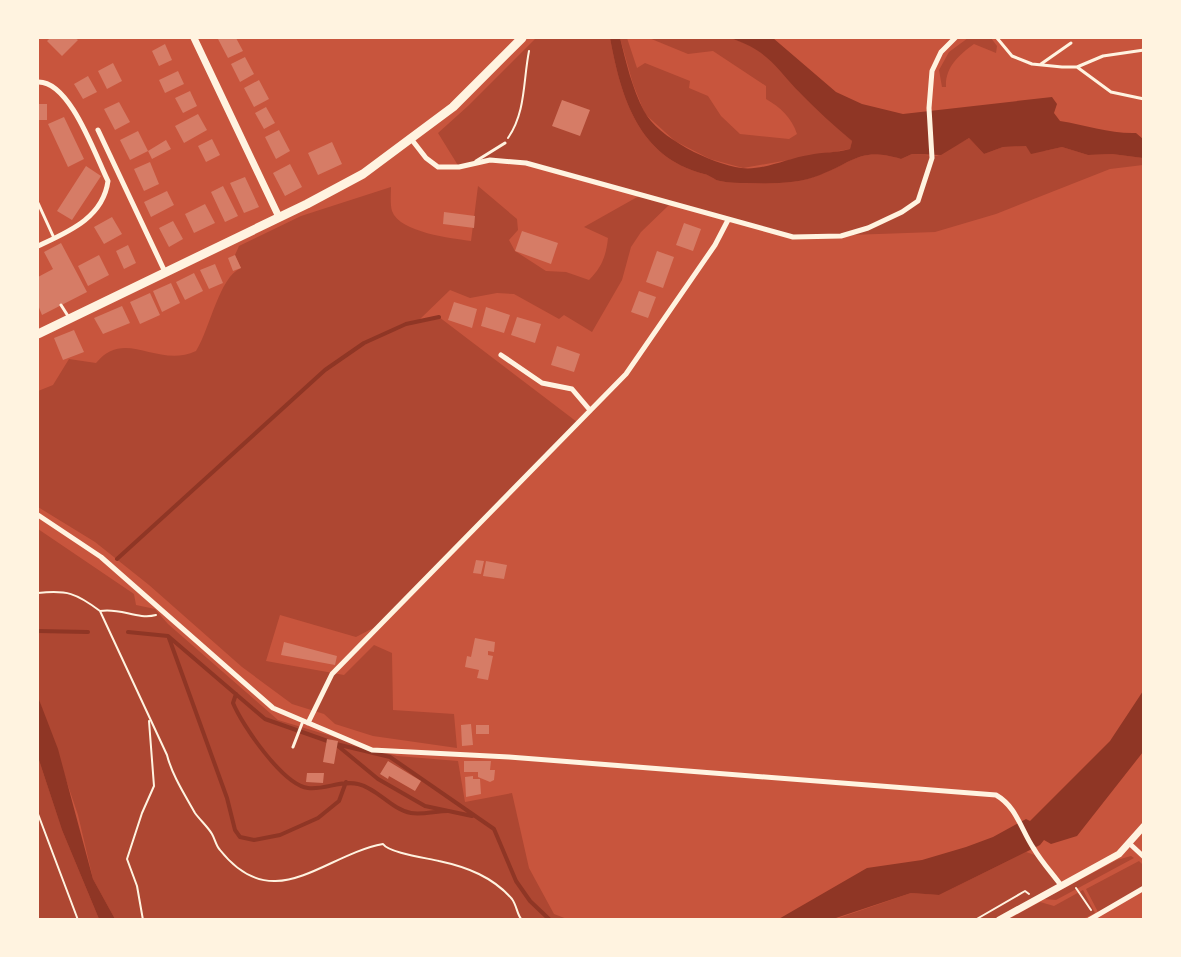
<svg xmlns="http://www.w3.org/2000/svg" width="1181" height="957" font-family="Barlow,sans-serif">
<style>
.green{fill:#ae4732}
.water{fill:#8f3625}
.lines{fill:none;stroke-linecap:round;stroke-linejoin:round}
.stream{stroke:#8f3625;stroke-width:4}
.building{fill:#d67c66}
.path{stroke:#fff3e0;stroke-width:2}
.service{stroke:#fff3e0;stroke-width:3}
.minor{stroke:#fff3e0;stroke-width:5}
.tertiary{stroke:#fff3e0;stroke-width:7}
.trunk{stroke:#fff3e0;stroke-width:9}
</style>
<rect width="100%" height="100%" fill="#c8553d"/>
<path class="green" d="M536 38H610C621 97 638 157 704 174 710 175 714 180 720 181 729 183 739 183 747 183 770 184 798 184 819 175 854 162 860 147 901 159L912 154 937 156 969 138 984 154 1003 147 1026 146 1044 151 1062 147 1088 155 1112 154 1143 158V165L1110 169 996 214 935 232 793 237 670 204 641 232 631 247 622 280 592 332 564 315 559 319 514 294 497 293 470 298 450 290 418 321 439 317 577 422 379 625 356 637 280 615 266 661 344 675 374 645 392 653 393 710 454 714 457 748 373 736 335 724 324 714 292 704 242 667 149 585 95 542 38 507V391L53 385 69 359 96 363C125 327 157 369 196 351 210 329 219 277 241 268L235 255 239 246 301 216 391 187C391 194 390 204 392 211 400 233 452 238 471 241L478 186 517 219 518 230 509 240 515 251 546 271 566 272 589 280C602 267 606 256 608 238L584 227 639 196 526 163 490 160 459 167 438 133 468 106Z
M620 38H627L637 68 645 63 690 81 689 88 708 96 721 116 740 134 789 139 797 134C792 118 780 107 766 99V86L713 51 688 54 649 38H730L750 45 773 60 799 92 852 141 850 149 743 168 710 159 675 141 645 114 633 84Z
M968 38H991L997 46 996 53 974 44C959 55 945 67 946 87H942L939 70 949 52Z
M38 529 134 594 136 605 155 609 168 624 278 720 397 756 458 761 465 802 512 793 529 868 554 914 567 919H115L93 879 78 815 38 697Z
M38 757 62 830 99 919H38Z
M1026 852 1035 855 1060 884 999 919 833 920 911 893 939 895Z
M1131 856 1134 858 1056 900 1044 899 1117 860Z
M1139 861 1143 865V884L1140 889 1098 912 1086 889Z
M1083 890 1095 913 1083 919 1007 920 1040 902 1054 906Z"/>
<path class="water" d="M610 38H620C626 62 632 88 644 111 658 138 712 164 741 168 763 171 788 158 809 155 823 152 836 153 850 149L852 141C834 126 817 110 801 94 774 66 769 51 730 38H773L836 92 862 104 903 114 1052 97 1057 104 1054 113 1060 121C1085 125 1112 134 1136 133L1143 139V158L1112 154 1088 155 1062 147 1031 154 1026 146 1003 147 984 154 969 138 941 155 912 154 901 159C860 147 854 162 820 175 798 184 770 184 747 183 739 183 729 183 720 181 714 180 710 175 704 174 638 157 621 97 610 38Z
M1143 691V752L1077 836 1051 844 1044 840 1040 845 939 895 911 893 833 919 777 920 867 868 922 860 966 847 993 837 1026 819 1030 821 1110 741Z
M38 697 58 749 93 879 115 919H99L62 830 38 757Z"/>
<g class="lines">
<path class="stream" d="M117 559 325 370 364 343 406 324 439 317
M38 631 88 632
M128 632 168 636 265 719 336 744 390 757 494 829 516 881 530 901 550 920
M169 638 227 798 235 830 240 837 254 840 280 835 318 818 339 801 346 782
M236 694 233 703C242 725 283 785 308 788 325 790 341 780 358 784 377 788 392 810 411 813 422 815 436 811 448 811
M338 746 378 779 425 806 472 816"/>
</g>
<path class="building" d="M50 38H75L78 40 62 56 47 41Z
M222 38H236L243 51 228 58 218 39Z
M165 44 172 60 159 66 152 51Z
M245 57 254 74 240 82 231 64Z
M113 63 122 81 107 89 98 71Z
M178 71 184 84 165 93 159 80Z
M88 76 97 92 83 99 74 84Z
M259 80 269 99 254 107 244 88Z
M190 91 197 106 183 113 175 98Z
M562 100 590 110 580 136 552 126Z
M119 102 130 122 115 130 104 109Z
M38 104H47V120H38Z
M266 107 275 123 264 129 255 113Z
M198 114 207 130 184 143 175 126Z
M64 117 84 159 68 167 48 124Z
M279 130 290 151 276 159 265 137Z
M138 131 148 151 166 140 171 149 152 159 148 151 130 160 120 140Z
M212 139 220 155 206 162 198 146Z
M332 142 342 164 318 175 308 153Z
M150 162 159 184 144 191 134 169Z
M290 164 302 187 285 196 273 173Z
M86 166 101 176 72 220 57 211Z
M245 177 259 207 244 213 230 183Z
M223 186 238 216 225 222 211 192Z
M167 191 174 205 151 217 144 202Z
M205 204 215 223 194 233 185 214Z
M444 212 475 216 474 228 443 224Z
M112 217 122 234 104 244 94 227Z
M173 221 183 239 169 247 159 228Z
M684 223 701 229 693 251 676 245Z
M522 231 558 243 551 264 515 251Z
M61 243 87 292 42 315 38 305V277L53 269 44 252Z
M128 245 136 263 124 269 116 251Z
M657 251 674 257 663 288 646 282Z
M99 255 109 275 88 286 78 266Z
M235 255 241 268 233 271 228 258Z
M215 264 223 283 209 289 200 270Z
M194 273 203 291 185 300 176 282Z
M171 283 180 303 162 312 153 291Z
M639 291 656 297 648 318 631 312Z
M150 293 160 315 140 324 130 302Z
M454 302 477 309 472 328 448 320Z
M122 306 130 323 103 334 94 318Z
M486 307 510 315 504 333 481 326Z
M517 317 541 324 535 343 511 335Z
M74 330 84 352 63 360 54 338Z
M557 346 580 354 574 372 551 365Z
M476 560 484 561 481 574 473 573Z
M486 561 507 565 504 579 483 576Z
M475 638 495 642 494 652 488 651V655L493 656 488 680 477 678 479 670 465 667 467 656 471 657Z
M284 642 337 656 335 665 281 655Z
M471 724 473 745 462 746 461 725Z
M476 725H489V734H476Z
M327 739 338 741 334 764 323 762Z
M388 761 421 781 415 791 389 776 388 779 380 774Z
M464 761H491L490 770H495L494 780 490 782 478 777V772H464Z
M307 773H324L323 783 306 782Z
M473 776V779H480L481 794 466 797 465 777Z"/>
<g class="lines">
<path class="path" d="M508 138C526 112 523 81 529 51
M38 593C67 590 76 593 100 611 120 607 137 620 156 615
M100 611 167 755C172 775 185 795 195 813 200 820 208 827 212 834 215 839 216 846 220 850 274 918 323 855 383 844 389 853 427 858 439 861 467 867 493 877 512 899 517 906 517 915 522 920
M38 814 78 920
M1076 888 1091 910
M143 920 137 886 127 859 142 813 154 786 149 721
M975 920 1025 891 1029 894"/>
<path class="service" d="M997 38 1012 56 1032 64 1062 67H1077L1103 56 1144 50
M1041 64 1071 43
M1077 67 1111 92 1144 99
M476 161 505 143
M38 203 54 238
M61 305 68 316
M293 747 303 721"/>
<path class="minor" d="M38 82C70 81 95 155 108 181 103 218 68 232 38 246
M98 130 165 272
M412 140 426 158 438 167H459L490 160 526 163 793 237 841 236 868 228 902 212 918 201 932 158 929 108 932 71 941 52 955 38
M501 355 542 383 572 389 589 409
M38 515 101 557 273 708 372 750 509 757 996 795C1017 807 1021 830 1034 849 1041 861 1051 872 1060 884
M308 723 332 674 626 374 715 245 728 220
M1130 844 1144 857
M1089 920 1144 888"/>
<path class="tertiary" d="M194 38 279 217
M999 920 1119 854 1144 826"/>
<path class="trunk" d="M38 334 307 204 363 174 453 107 522 38"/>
</g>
<rect width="1181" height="957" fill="none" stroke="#fff3e0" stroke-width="78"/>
</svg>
